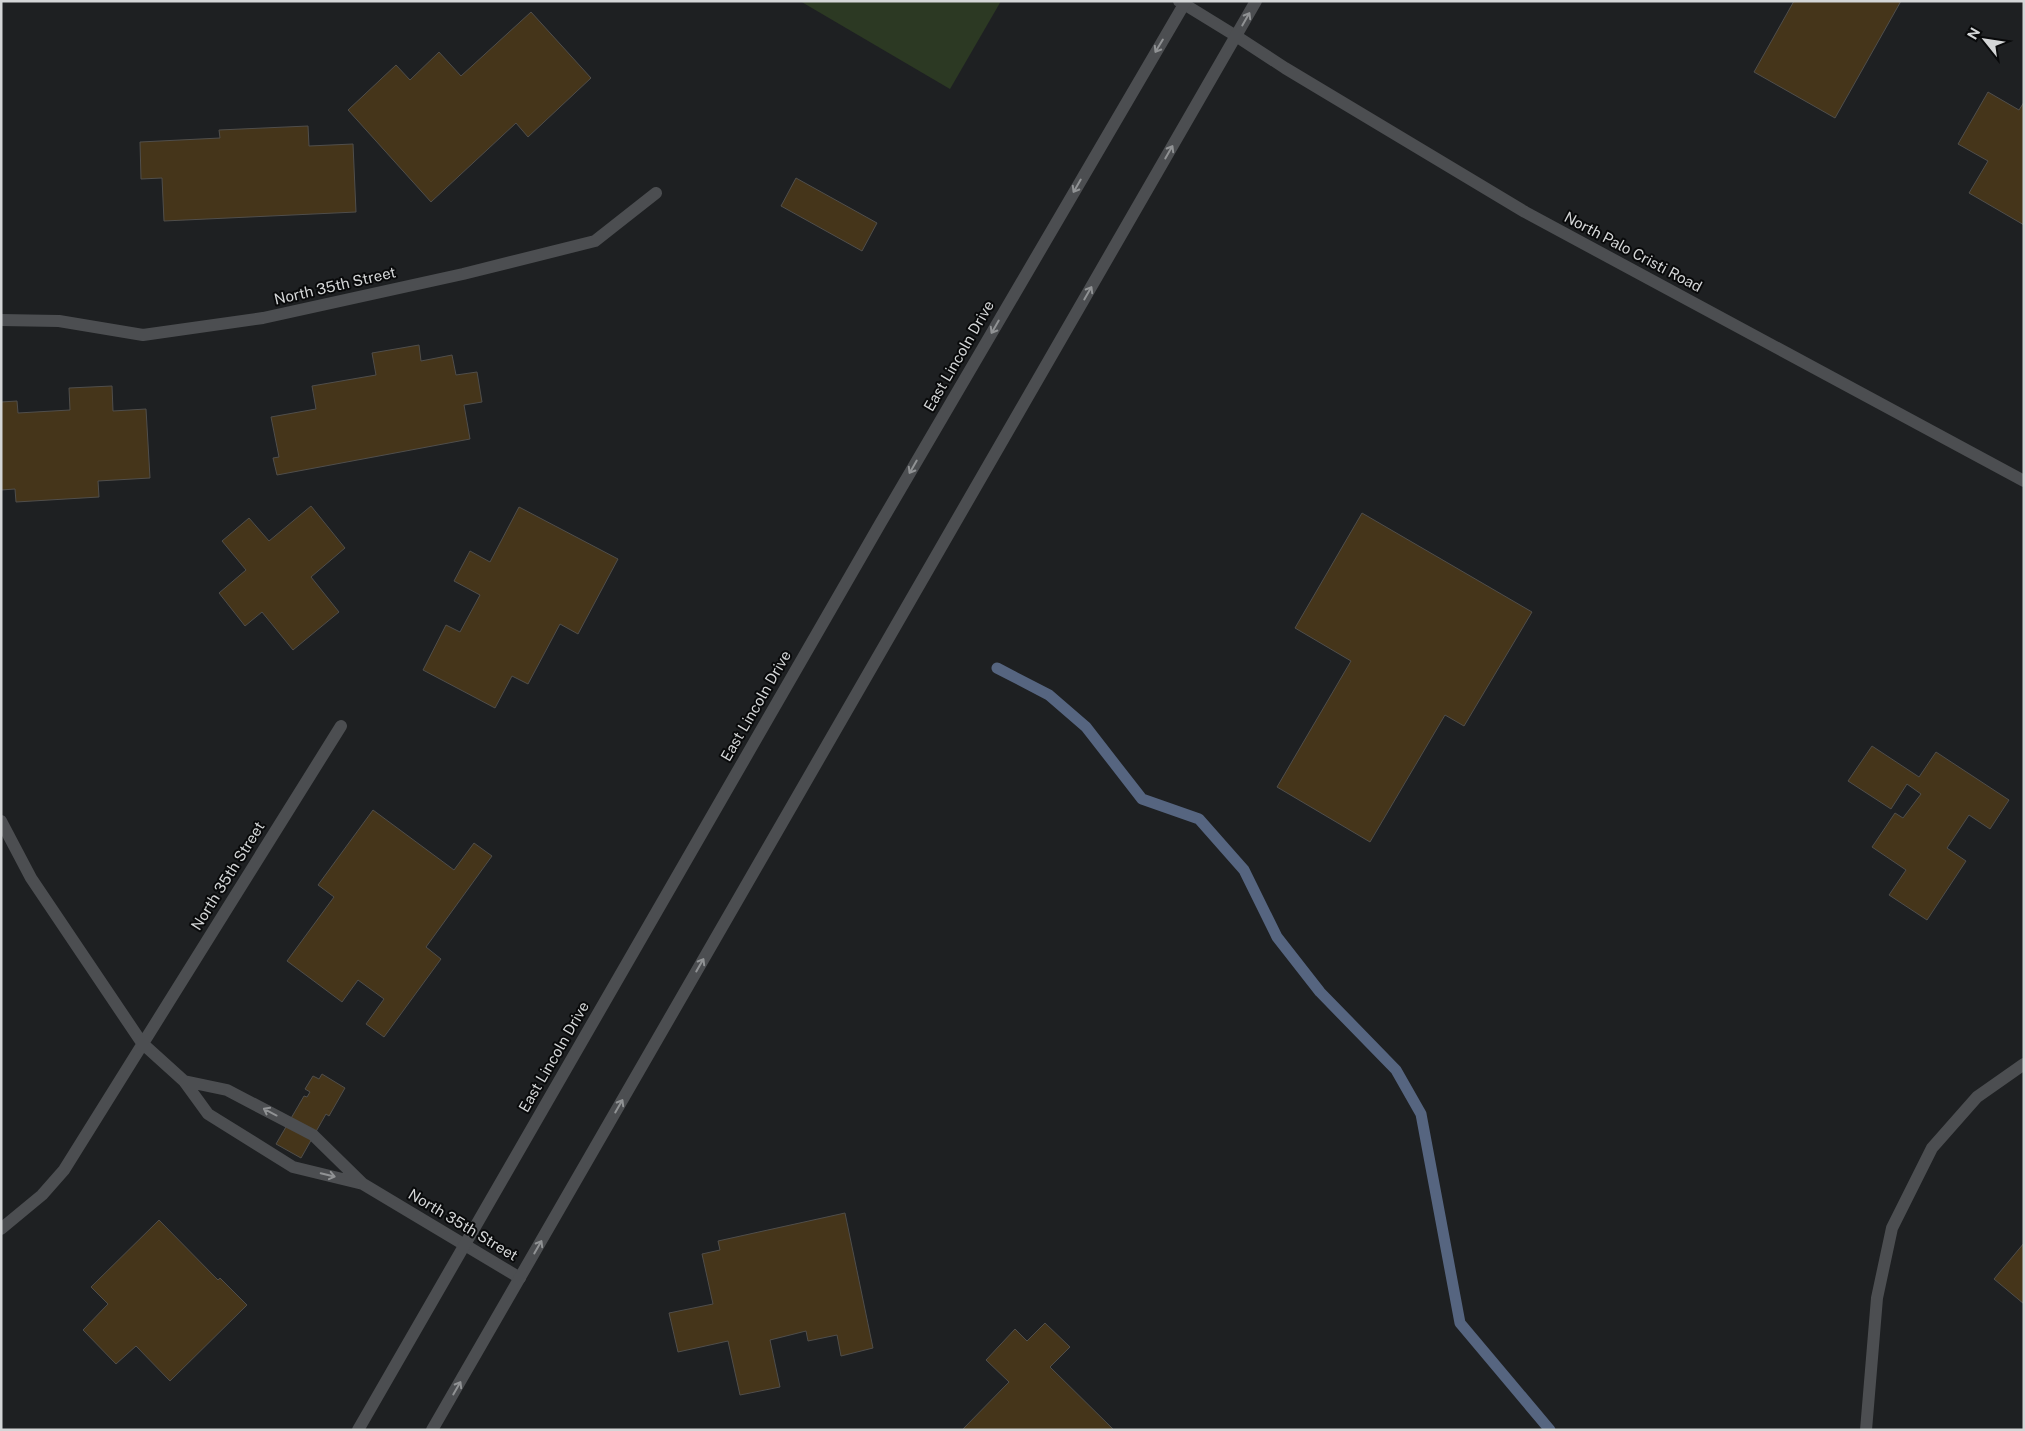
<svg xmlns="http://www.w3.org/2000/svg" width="2025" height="1431" font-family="'Public Sans',sans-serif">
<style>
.green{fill:#2c3923}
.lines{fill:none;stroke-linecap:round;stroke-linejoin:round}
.stream{stroke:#566580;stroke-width:11}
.building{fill:#45351a;stroke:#504e4b}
.street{stroke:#4c4e51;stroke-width:12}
.secondary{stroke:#4c4e51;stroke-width:12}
.oneway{stroke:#909294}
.labels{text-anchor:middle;stroke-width:4;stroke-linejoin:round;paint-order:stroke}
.street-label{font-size:15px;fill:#d4d6d7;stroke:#090a0b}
</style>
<rect width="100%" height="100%" fill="#1e2022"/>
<path class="green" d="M800 1H1001L950 89Z"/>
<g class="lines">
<path class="stream" d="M997 668 1049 695 1086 727 1142 799 1199 819 1244 870 1277 937 1320 992 1396 1070 1421 1114 1460 1323 1550 1430"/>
</g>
<path class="building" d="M1794 1H1901L1835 118 1754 72Z
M531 12 591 78 528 137 516 123 431 202 348 110 396 65 410 80 439 52 461 76Z
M1988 92 2019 110 2024 102V225L1969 193 1988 161 1958 144Z
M308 126 309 146 353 144 356 212 164 221 162 178 141 179 140 142 220 138 219 130Z
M796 178 877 223 862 251 781 206Z
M419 345 421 361 452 355 456 375 477 372 482 402 464 405 470 439 277 475 273 458 279 457 271 417 316 409 312 386 376 375 372 353Z
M112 386 113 411 146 409 150 478 98 481 99 497 16 502 15 489 1 490V402L17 401 18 413 70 410 69 388Z
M311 506 345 548 311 577 339 612 293 650 262 612 245 626 219 593 246 570 222 541 249 518 269 541Z
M519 507 618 559 578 634 560 624 528 684 512 676 495 708 423 670 446 625 460 632 480 595 454 581 470 551 490 562Z
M1362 513 1532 612 1464 726 1445 715 1370 842 1277 787 1351 661 1295 628Z
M1872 746 1919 777 1936 752 2009 800 1990 829 1969 815 1947 848 1966 861 1927 920 1889 895 1906 870 1872 847 1895 813 1903 818 1921 794 1907 784 1891 809 1848 781Z
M373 810 454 870 474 843 492 856 426 947 441 959 384 1037 366 1024 384 999 358 980 342 1002 287 961 334 897 318 885Z
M322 1074 345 1088 329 1116 326 1114 301 1158 276 1144 304 1096 307 1097 310 1092 305 1089 313 1076 319 1079Z
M845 1213 873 1348 841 1356 837 1335 808 1341 806 1331 770 1340 780 1387 740 1395 728 1341 678 1352 669 1313 713 1304 702 1254 720 1250 718 1241Z
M159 1220 218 1280 220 1278 247 1305 170 1381 136 1346 116 1364 83 1330 108 1304 91 1287Z
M2024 1243V1304L1994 1279Z
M1045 1323 1070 1347 1050 1367 1114 1430H962L1009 1382 986 1360 1015 1329 1027 1341Z"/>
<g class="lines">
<path class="street" d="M1179 1 1236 36
M1 320 59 321 143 335 263 318 463 274 595 241 656 193
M1 821 31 878 142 1043 184 1081 208 1114 293 1167 363 1184
M184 1081 227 1090 313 1135 363 1184 520 1278
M1 1229 42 1195 64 1170 341 726
M1866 1430 1877 1298 1892 1228 1932 1148 1977 1097 2024 1064"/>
<path class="secondary" d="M1236 36 1285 68 1525 212 2024 481
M358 1430 880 524 1186 1
M432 1430 1256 1"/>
</g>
<defs><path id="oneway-shaft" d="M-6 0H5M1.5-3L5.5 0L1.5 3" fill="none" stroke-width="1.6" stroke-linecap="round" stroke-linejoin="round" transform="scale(1.25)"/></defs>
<g class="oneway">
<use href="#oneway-shaft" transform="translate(1246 19) rotate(-60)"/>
<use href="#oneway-shaft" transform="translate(1159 46) rotate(121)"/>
<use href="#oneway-shaft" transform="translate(1169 152) rotate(-60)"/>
<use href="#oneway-shaft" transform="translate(1077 186) rotate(120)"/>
<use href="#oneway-shaft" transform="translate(1088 293) rotate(-60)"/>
<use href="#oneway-shaft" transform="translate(995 327) rotate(120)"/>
<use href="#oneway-shaft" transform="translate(913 467) rotate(120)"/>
<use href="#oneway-shaft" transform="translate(700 965) rotate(-60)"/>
<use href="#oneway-shaft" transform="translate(619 1106) rotate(-60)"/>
<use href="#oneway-shaft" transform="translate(270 1112) rotate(-152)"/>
<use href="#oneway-shaft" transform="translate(328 1175) rotate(14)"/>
<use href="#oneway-shaft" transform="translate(538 1247) rotate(-60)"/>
<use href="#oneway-shaft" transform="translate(457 1388) rotate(-60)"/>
</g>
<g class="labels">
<g class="street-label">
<text transform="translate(1633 252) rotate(28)" y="5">North Palo Cristi Road</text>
<text transform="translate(335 286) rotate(-13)" y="5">North 35th Street</text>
<text transform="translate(959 356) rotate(-60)" y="5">East Lincoln Drive</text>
<text transform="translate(756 706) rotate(-60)" y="5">East Lincoln Drive</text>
<text transform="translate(228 876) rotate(-58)" y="5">North 35th Street</text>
<text transform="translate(554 1057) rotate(-60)" y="5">East Lincoln Drive</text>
<text transform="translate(463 1225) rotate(31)" y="5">North 35th Street</text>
</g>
</g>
<rect width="2025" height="1431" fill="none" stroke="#d4d6d7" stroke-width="5"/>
<g transform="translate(1985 40) rotate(300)" stroke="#090a0b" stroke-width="4" paint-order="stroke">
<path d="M0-4L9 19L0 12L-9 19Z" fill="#d4d6d7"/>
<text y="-8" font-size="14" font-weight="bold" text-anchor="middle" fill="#d4d6d7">N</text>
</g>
</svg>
